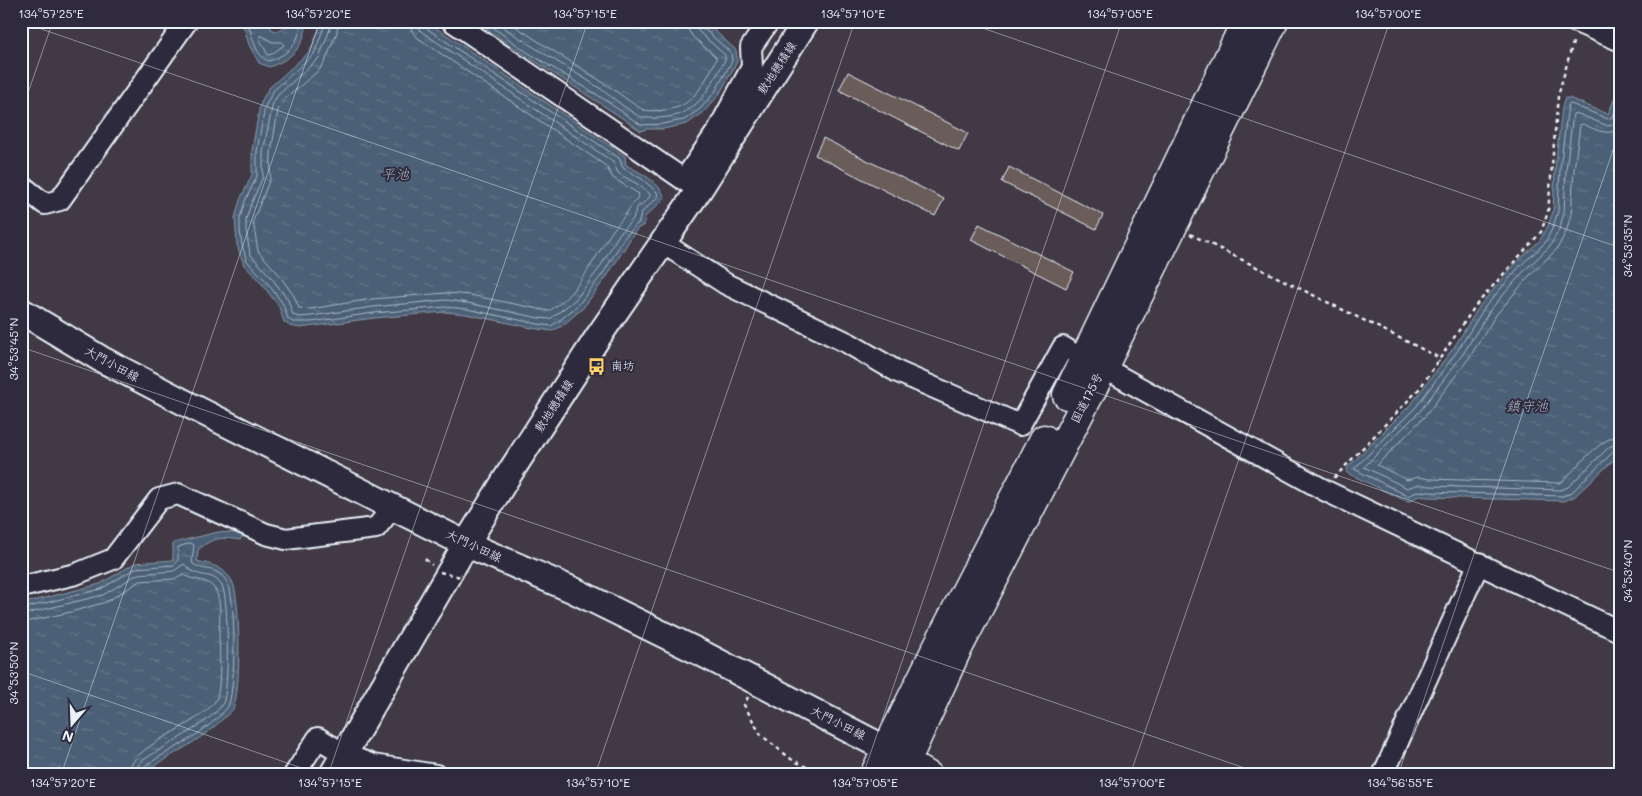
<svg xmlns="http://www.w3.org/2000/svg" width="1642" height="796" font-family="Mali,'Klee One',sans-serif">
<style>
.water{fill:url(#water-ripples);stroke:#8a9aaa}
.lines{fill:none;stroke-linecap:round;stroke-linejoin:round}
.shore{stroke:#a9b7c4;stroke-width:1}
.building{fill:#6a5b58;stroke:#e8f1f8}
.minor-casing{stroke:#e8f1f8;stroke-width:24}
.major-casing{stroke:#e8f1f8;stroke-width:29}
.highway-casing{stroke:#e8f1f8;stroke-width:31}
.path{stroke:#e8f1f8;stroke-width:2.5;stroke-dasharray:4 4;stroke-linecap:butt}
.minor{stroke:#2f2a3d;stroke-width:20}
.major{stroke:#2f2a3d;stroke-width:25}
.highway{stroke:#2f2a3d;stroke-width:28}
.path-bridge{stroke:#e8f1f8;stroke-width:2.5;stroke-dasharray:4 4;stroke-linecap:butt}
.ticks{fill:none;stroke:#e8f1f8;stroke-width:1;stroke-opacity:0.45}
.labels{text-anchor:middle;stroke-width:4;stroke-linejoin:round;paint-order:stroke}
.street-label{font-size:12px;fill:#e8f1f8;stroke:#2f2a3d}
.poi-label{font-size:12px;fill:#e8f1f8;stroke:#2f2a3d;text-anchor:start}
.water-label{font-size:14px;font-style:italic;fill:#a9b7c4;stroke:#2f2a3d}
.neatline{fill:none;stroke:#e8f1f8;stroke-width:2}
.ticks-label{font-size:12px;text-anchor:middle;fill:#e8f1f8}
</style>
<defs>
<pattern id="water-ripples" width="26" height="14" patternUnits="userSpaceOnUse" patternTransform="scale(1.25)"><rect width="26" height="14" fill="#4b6076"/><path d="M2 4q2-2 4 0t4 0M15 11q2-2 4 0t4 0" fill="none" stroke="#65778a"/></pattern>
</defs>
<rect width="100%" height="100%" fill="#413945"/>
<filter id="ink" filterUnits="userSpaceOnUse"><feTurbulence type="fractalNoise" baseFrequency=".02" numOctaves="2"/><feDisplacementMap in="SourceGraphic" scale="10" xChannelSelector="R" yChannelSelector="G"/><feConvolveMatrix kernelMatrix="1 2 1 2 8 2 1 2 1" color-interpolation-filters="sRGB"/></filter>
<g filter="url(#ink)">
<path class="water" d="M242 21H270L271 29 276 31 287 27 290 21H307C304 47 294 57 270 67L259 63 249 45Z
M319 21H426L625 156 626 165C641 173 659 181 665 198L645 217 644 225 637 229 629 241 608 275 583 308 562 326 552 331 537 329 466 314 445 312 374 318 300 328 290 326 284 322 279 307 262 284 244 265 237 245 235 218 240 200 252 175V150L260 105 263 98 269 88 310 51 320 26Z
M476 21H704L736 50 737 62 719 95 703 113 687 124 663 129H646L641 131C586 93 530 60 476 21Z
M1621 83V453L1574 497 1564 501 1427 497C1420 496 1417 495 1411 501H1406L1347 473 1346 471 1349 466 1412 403 1454 347 1481 304 1517 262 1540 240 1548 226 1553 211 1555 169 1562 107 1565 98H1569L1608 114Z
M218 532 235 533 243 535 240 540C221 537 213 537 198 550L197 561C212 565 223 566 232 581 241 595 241 695 233 709 231 712 227 715 225 717 203 739 175 753 149 769L145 775H21V604L100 584 135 563 173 560V543Z"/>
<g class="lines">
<path class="shore" d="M247 21C252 34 255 57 269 61 290 54 299 42 302 21
M324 21V27L314 54 273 91 265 107 257 151V176L245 201 240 218V230L242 245 247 261 266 281 283 304 288 319 293 322H311L374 313 446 307 467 309 538 324 551 326 559 321 579 304 604 272 624 238 639 222 641 213 658 197 657 192 642 179 623 168 619 158 426 28 424 21
M331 21 330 29 319 58 278 95 273 103 263 152V177L251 204 246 219V230L250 254 271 277 288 300 293 315 300 317 311 316 373 307 446 300 468 303 539 318 550 319 575 300 599 269 619 234 633 219 636 209 650 197V194L639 185 618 173 613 162 422 32 418 28 417 21
M338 21 337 32 325 62 319 70 284 100 278 110 271 153 270 179 253 221 258 251 277 272 294 296 299 308 310 309 372 299 446 293 470 295 549 311C579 293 594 258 613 230 617 225 621 221 625 215 630 208 632 204 638 197L639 194 613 178 606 166 418 38 412 31 410 21
M484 21 527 52 596 94 641 125 662 124 684 120 700 109 715 92 732 61 731 53 702 27 701 21
M495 21C529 46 566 66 601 89 609 95 635 116 642 117 650 120 676 117 683 113 704 103 714 79 725 60V55L698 31 695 21
M508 21C540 44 573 62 605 84 614 89 636 107 644 110 653 112 669 110 678 107 697 100 708 76 716 60V57L692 36 688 29 687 21
M260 36H263L272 42H282L284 45 272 54 268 55 260 40Z
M1621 96 1613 116 1608 119 1571 104 1568 105 1560 169 1558 211 1553 227 1545 243 1520 266 1485 307 1458 350 1416 407 1354 469 1408 496 1419 491 1428 492 1563 496 1571 493 1612 453 1621 449
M1621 113 1616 122 1608 126 1576 113 1573 114 1566 170 1564 213 1559 230 1550 246 1525 270 1490 310 1463 354 1420 411 1364 467 1407 488 1419 484 1429 486 1561 490 1568 487 1609 447 1615 444 1621 443
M1621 128C1608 137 1596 130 1583 124L1580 125 1574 170 1571 215 1566 232 1557 249 1530 275 1496 315 1469 358 1426 415 1377 465 1407 480 1418 477 1430 479 1560 483 1563 481C1576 468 1602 436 1621 435
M21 609 101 589 136 568 174 565 178 560V547L191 543 194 545 192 560 193 564C206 573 217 564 228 584 236 598 236 697 227 708 206 733 173 748 146 765L142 775
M21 615 103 595 138 574 174 571 184 564C187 566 189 570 192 571 204 578 213 572 222 586 229 597 229 692 223 703 211 723 162 747 142 761L136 768 135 775
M21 623 71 612 106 602 140 581 174 579 184 575C192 580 199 579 206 582 225 589 219 622 219 638 220 650 221 691 216 700 199 727 129 744 128 775"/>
</g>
<path class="building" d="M848 72 968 133 959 151 839 90Z
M823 138 944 199 935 216 815 155Z
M1009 167 1103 215 1096 229 1002 182Z
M979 224 1074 272 1066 288 971 240Z"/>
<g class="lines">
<defs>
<path id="minor" d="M452 21 699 190
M1574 21 1621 41
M684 180 718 130 752 67 751 47 769 21
M21 185 45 204 60 200 187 21
M663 243 726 284 848 343 898 372 1020 425 1063 347 1068 350
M1113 373 1326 491 1621 632
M21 587 76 574 113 559 159 499 178 494 266 534 286 539 376 528 393 507
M294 775 318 738 344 754 373 765 436 775
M1383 775 1479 563"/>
<path id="major" d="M21 311 101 359 195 408 466 544 573 590 703 654 886 749 929 775
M332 775 466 544 509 474 598 337 699 190 806 21"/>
<path id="highway" d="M1067 395 1246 21
M874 775 938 645 1044 439
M900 775 956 652 1098 378 1274 21"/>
</defs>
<use href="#minor" class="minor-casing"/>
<use href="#major" class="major-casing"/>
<use href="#highway" class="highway-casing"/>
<path class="path" d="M1190 234 1436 356 1439 362
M1334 478 1420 388 1476 305 1541 232 1548 212 1558 96 1574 39
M425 559 432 565
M748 697 744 705 761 735 791 759 822 775"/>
<use href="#minor" class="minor"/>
<use href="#major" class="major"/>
<use href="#highway" class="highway"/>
<path class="path-bridge" d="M440 572 461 577 462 574"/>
</g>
</g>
<path class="ticks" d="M962 21 1621 248M21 22 1621 573M21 113 53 21M21 347 1265 775M21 671 322 775M61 775 320 21M328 775 588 21M595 775 855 21M863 775 1122 21M1130 775 1390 21M1398 775 1621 127"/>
<defs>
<symbol id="bus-bare" viewBox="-9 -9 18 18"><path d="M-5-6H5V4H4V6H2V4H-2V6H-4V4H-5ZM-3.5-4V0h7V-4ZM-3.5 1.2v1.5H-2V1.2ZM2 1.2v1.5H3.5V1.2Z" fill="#ffd166" stroke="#2f2a3d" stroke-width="2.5" paint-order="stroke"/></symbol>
</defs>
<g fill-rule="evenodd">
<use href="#bus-bare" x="584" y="354" width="25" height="25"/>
</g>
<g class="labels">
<g class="street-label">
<text transform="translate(777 68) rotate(-57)" y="4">敷地穂積線</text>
<text transform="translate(112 364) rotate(29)" y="4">大門小田線</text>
<text transform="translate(1087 398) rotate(-63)" y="4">国道175号</text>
<text transform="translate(554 406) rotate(-57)" y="4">敷地穂積線</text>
<text transform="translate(474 546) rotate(25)" y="4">大門小田線</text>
<text transform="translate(838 723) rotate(27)" y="4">大門小田線</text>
</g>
<g class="poi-label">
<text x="611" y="370">南坊</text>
</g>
<g class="water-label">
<text x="395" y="179">平池</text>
<text x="1527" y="411">鎮守池</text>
</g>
</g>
<rect width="1642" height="796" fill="none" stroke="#2f2a3d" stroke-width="55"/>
<g transform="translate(72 724) rotate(199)" stroke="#2f2a3d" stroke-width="4" paint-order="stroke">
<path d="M0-4L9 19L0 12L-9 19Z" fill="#e8f1f8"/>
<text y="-8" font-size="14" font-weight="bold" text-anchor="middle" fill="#e8f1f8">N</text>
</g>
<rect x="28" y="28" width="1586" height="740" class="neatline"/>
<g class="ticks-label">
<text x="51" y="18">134°57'25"E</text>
<text x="318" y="18">134°57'20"E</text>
<text x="585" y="18">134°57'15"E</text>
<text x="853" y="18">134°57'10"E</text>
<text x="1120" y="18">134°57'05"E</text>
<text x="1388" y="18">134°57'00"E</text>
<text transform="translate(1628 246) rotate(-90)" y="4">34°53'35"N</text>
<text transform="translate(14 349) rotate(-90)" y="4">34°53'45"N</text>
<text transform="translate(1628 571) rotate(-90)" y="4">34°53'40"N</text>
<text transform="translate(14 673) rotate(-90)" y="4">34°53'50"N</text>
<text x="63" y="787">134°57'20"E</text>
<text x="330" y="787">134°57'15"E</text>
<text x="598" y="787">134°57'10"E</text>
<text x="865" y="787">134°57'05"E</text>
<text x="1132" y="787">134°57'00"E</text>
<text x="1400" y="787">134°56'55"E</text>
</g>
</svg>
